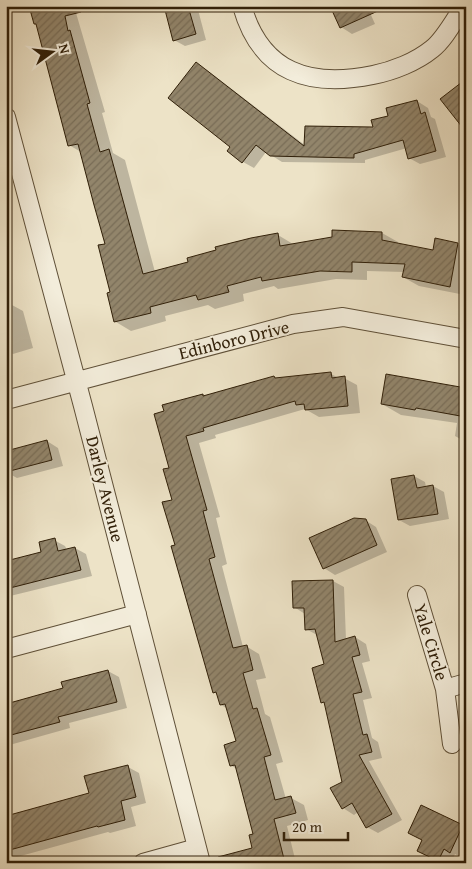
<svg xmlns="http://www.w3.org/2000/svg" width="472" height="869" font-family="'Gentium Book Plus',serif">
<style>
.shadow{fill:#0003}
.building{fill:url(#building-hatch);stroke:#301f08}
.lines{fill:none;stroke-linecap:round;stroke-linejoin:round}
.street-casing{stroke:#5f5038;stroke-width:20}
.street{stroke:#f3eddb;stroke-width:18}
.labels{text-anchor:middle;stroke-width:4;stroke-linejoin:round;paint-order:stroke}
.street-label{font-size:18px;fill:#301f08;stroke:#f3eddb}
</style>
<defs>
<pattern id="building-hatch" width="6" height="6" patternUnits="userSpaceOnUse" patternTransform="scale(1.25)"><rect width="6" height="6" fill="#92856b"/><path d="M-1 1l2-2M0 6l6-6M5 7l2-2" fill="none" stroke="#786c56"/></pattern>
</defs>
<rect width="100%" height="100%" fill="#ede3c7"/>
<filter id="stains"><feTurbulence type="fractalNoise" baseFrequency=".004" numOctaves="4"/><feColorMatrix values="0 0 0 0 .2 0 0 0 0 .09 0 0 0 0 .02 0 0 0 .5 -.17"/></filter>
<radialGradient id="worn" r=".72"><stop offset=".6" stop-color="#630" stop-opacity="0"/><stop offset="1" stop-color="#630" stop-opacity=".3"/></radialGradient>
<path class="shadow" d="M74 6 105 112 102 113 113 153 125 160 155 272 278 235 293 244 382 233 398 242V245L434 252 436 240 458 244 466 249 465 295 419 286 403 277 404 272 367 271V280L336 279 278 289 274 286 243 294 244 301 215 309 208 305 165 316 166 321 131 331 116 322 108 294 112 293 106 244 81 152 69 145 38 25 35 24Z
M165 6H197L206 40 185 46 174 40Z
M367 6 375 24 352 34 341 27Z
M196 64 207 70 306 146 375 128 390 117 417 101 428 108 431 117 435 119 446 157 420 164 409 158 407 148 365 160V163L282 162 266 152 254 168 243 162 232 147Z
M6 260 9 271 6 272Z
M12 305 23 311 33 348 13 354 6 351V306Z
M331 374 339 378H344L357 385 360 413 319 417 305 409 215 435 216 438 199 443 220 517 216 518 227 564 222 566 243 647 246 646 259 654 266 678 256 680 265 714 270 717 283 762 276 764 286 799 291 798 304 805 308 820 287 826 296 863H257L255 835 237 769 232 766 238 742 228 709 221 705 218 695 214 692 176 546 170 469 203 396 205 397 274 377 278 379Z
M466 388V442L455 436 457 423 401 415 382 404Z
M47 441 58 448 63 466 17 478 6 472Z
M414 476 425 482 426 487 433 486 444 492 449 519 410 526 399 520Z
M365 520 376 527 387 552 335 575 324 568Z
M54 540 65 546 67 550 75 548 86 554 92 576 6 597V562L43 553Z
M333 581 344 587 346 640 355 637 366 644 370 661 362 663 372 698 363 700 372 738 378 742 382 758 369 761 402 820 378 833 367 827 358 812 354 815 343 808 344 782 326 704 322 702 326 665 317 635 306 629 305 614 294 607Z
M108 671 119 677 127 708 69 723 70 728 6 746V705L64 689Z
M128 767 139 773 146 803 131 807 136 826 110 833 108 832 6 860V817L90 794Z
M463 826 466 828V849L462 858 455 854 451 863H442L429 857Z"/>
<path class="building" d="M29 6H81V12L65 16 68 31 70 30 90 103 87 104 100 152 109 149 143 274 188 262 187 258 216 250 215 247 251 238 278 233 280 246 332 237V230L382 232V240L433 250 435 238 458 243 450 287 402 277 405 264 352 262V272L320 271 262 281 261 277 227 286 229 292 198 300 196 295 150 307 151 313 114 322 107 293 110 292 98 245 105 244 94 205 78 144 68 146 36 24H34Z
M164 6H188L196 34 173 41Z
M330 6H389L340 28Z
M196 62 304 146 305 126 373 127 371 120 388 116 386 108 417 100 421 114 425 112 436 151 408 159 403 140 354 154V158L270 156 256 145 242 163 227 151 230 147 168 98Z
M466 79V132L440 99Z
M331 372 332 378 345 376 348 406 305 410 304 404 296 405 295 401 203 428 204 431 186 436 207 510 203 511 215 557 209 559 233 648 247 645 253 670 243 673 253 709 257 708 271 755 264 757 275 800 291 796 296 813 274 819 285 863H218V857L252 848 249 835 253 834 235 765 230 766 224 745 236 741 225 704 220 705 216 692 213 693 171 546 175 545 162 502 172 500 163 469 169 468 154 414 164 411 162 405 203 394V396L274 376 275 378Z
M386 374 466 388V417L416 408 415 410 381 404Z
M47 440 52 460 6 472V451Z
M414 475 417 488 433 485 438 514 398 520 391 479Z
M354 518 366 519 377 545 323 569 309 538Z
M55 538 58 551 75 547 81 570 6 589V561L41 552 39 542Z
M333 580 335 642 355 636 360 655 352 657 362 692 353 694 363 735 367 734 372 752 359 755 392 814 366 828 352 803 342 809 330 788 342 782 324 702 321 703 312 668 324 664 315 629 305 630 304 608H293L292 581Z
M108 670 117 702 58 717 60 722 11 735 6 719V704L63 688 61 682Z
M128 765 136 797 121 801 125 820 98 827 97 826 6 851V816L89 793 84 776Z
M421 805 463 825 450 853 444 849 438 861 417 851 422 840 408 833Z"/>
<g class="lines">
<defs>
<path id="street" d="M242 6C261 73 310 88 373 75 393 71 416 62 432 49 444 40 455 19 464 6
M6 117 83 406 201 863
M6 400 293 324 343 317 466 339
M417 595 445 689 452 744
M6 649 137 614
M445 689 466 683
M143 863 197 848"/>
</defs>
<use href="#street" class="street-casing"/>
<use href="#street" class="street"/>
</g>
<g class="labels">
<g class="street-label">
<text transform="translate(234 340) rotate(-14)" y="6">Edinboro Drive</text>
<text transform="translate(105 489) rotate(76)" y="6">Darley Avenue</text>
<text transform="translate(431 642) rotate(73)" y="6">Yale Circle</text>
</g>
</g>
<rect width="472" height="869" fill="none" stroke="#ede3c7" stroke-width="25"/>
<rect x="8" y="8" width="457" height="854" fill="none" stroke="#301f08" stroke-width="2.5"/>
<rect x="12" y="12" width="447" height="844" fill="none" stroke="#301f08"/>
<g transform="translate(52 52) rotate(75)" stroke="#f3eddb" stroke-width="4" paint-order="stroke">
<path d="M0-4L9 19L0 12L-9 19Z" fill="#301f08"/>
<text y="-8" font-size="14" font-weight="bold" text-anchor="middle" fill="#301f08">N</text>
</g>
<path d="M284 832v8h64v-8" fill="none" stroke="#301f08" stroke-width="2.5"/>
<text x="292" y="832" font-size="15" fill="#301f08" stroke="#f3eddb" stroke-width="4" paint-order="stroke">20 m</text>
<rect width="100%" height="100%" filter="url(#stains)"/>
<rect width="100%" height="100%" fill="url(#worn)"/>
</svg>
